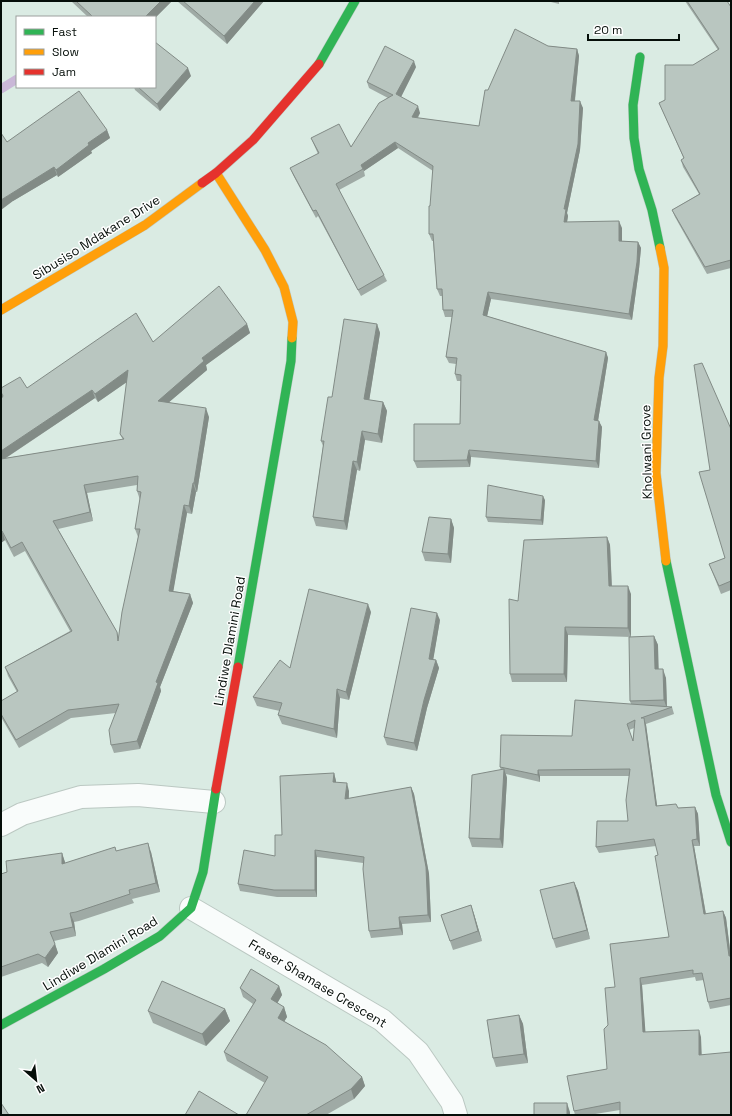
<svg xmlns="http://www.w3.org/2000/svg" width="732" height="1116" font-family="'Space Grotesk',sans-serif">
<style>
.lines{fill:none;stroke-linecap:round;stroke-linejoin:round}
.stream{stroke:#c9b7d7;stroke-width:9}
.street-casing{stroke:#bbc8c2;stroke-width:24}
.fast-casing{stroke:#bbc8c2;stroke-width:10}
.slow-casing{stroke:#bbc8c2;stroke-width:10}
.jam-casing{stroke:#bbc8c2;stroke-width:10}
.street{stroke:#f9fcfb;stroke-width:22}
.fast{stroke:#30b455;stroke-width:9}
.slow{stroke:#ff9f0a;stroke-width:9}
.jam{stroke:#e5322d;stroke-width:9}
.wall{fill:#9faaa5;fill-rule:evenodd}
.shaded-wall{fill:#828b86}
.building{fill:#b9c6c0;stroke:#828b86;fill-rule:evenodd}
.labels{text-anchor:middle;stroke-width:3;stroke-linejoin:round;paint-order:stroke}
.street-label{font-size:13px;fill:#050e09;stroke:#fff}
</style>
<rect width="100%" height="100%" fill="#daebe3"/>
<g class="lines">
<path class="stream" d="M1 89 17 79"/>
<defs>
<path id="street" d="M1 825 22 814 81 797 138 795 214 802
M191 908 382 1020 418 1052 452 1102 456 1115"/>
<path id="fast" d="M640 57 633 105 634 138 639 169 652 210 660 248
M319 64 355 1
M666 561 716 795 731 842
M238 667 291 361 292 338
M1 1025 104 969 160 936 191 908 203 872 216 789"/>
<path id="slow" d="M216 173 265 250 284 287 293 322 292 338
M660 248 664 268 663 346 659 378 656 473 666 561
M1 310 145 225 202 183"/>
<path id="jam" d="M202 183 216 173 253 140 319 64
M216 789 238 667"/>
</defs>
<use href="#street" class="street-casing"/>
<use href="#fast" class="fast-casing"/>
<use href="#slow" class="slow-casing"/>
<use href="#jam" class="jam-casing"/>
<use href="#street" class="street"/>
<use href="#fast" class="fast"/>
<use href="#slow" class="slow"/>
<use href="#jam" class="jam"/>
</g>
<path class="wall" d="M71 1H172L155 18V17H88Z
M177 1H264L227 44Z
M547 1H559V4Z
M685 1H727L731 7V268L707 274 675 217 672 210 699 194 683 167 681 160 684 159 659 103 665 100 693 65 718 50Z
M548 46 577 49 579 56 575 101 583 108 580 150 567 213 568 216 567 222 622 228V241L638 242 641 248 639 269 632 320 491 299 487 316 606 352 608 358 598 421 602 427 599 468 471 457 470 467 417 468 414 461 460 424 461 381H457L455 374 456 364 449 363 446 357 452 317H445L443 310 442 296H440L437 289 433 241H432L429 234 433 171 398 148 364 171 365 176 339 190 384 275 387 281 361 296 318 216 316 218 293 175 290 168 318 154 314 145 311 138 351 147 388 98 369 88 367 82 416 67 401 97 420 113 418 118 479 126 488 90Z
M191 76 160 111 135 90 134 87H155Z
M107 130 110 138 91 151 92 153 58 177 57 175 13 201 7 142Z
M247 324 250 333 206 365 207 370 169 402 209 417 197 492H196L192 514 187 513 173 591 190 594 193 603 160 687 161 691 140 749 114 753 111 745 116 713 71 718 19 748 1 717V701L17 692 8 676 5 667 70 631 25 551 14 557 5 540 1 543 2 397 1 394V388H27L153 342ZM127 382 120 434 123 440 6 458 95 398 98 402ZM137 485V491L140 500 135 529 138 537 119 638 117 632 58 529 93 521 87 493Z
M377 324 380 333 369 400 383 402 387 411 382 443 365 440 360 471 357 470 347 530 316 526 313 517 323 446 321 441 332 397Z
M731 429V590L721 594 709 564 725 558 710 470Z
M545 500 543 525 488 522 486 517Z
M451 519 454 528 451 563 425 561 422 552Z
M607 537 610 545 612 586 631 594V637L568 635 567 682H512L510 674 518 601Z
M371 612 349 700 340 698 337 738 282 724 278 715 280 711 257 706 253 697 290 668Z
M440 620 433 659 436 660 439 668 427 708 417 751 387 745 384 737Z
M654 636 658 645V669L666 678 667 707H672L674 714 646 724 657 806 678 808 695 807 698 814 700 846H694L706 914 723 911 726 918 731 956V1005L710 1009 708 1002 704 980 696 981 695 977 642 985 645 1032 701 1037 620 1110 589 1115H575L574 1111 607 1069 608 1025 615 987 669 937 658 855 656 846 599 853 596 847 628 821 629 776H540V782L506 774 507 778 503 848 472 847 469 838 501 770 500 767 572 736 631 704 630 701ZM634 728 633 741 629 730Z
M334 773 336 781V783L349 791V799L411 787 414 794 429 874 431 922 402 924 403 935 371 938 369 931 363 863 317 857V897H277L240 891 238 884 275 856 282 835Z
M116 851 151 852 160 892 132 899 134 903 79 921 74 922 76 936 54 941 58 953 48 967 42 963 1 977V874L62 853 65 863Z
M574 882 578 891 590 939 556 948 553 939Z
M471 905 474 914 482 941 453 950 441 915Z
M279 986 282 995 277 1003 284 1007 287 1017 284 1021 362 1077 365 1086 354 1099 326 1115H246L265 1083 227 1061 224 1052 253 1004 243 997 240 988Z
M225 1009 230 1021 206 1046 153 1023 148 1011Z
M519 1015 523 1024 528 1063 496 1067 493 1058Z"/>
<path class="shaded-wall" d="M161 1H172L155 18V17H145Z
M255 1H264L227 44 224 36Z
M577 49 579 56 574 108 571 101Z
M414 61 416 67 399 101 396 94Z
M188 68 191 76 160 111 157 104Z
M580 101 583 108 580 150 567 213 568 216 566 228 564 222V209Z
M418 106 420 113 414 123 412 117Z
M107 130 110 138 91 151 92 153 58 177 56 170 88 143Z
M395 142 398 148 364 171 361 165Z
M54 167 57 175 13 201 1 210V200Z
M619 221 622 228V247L619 241Z
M638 242 641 248 639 269 632 320 629 314Z
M488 292 491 299 486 321 483 315Z
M247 324 250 333 206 365 207 370 161 409 158 401 202 358Z
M377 324 380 333 368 408 364 399Z
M606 352 608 358 597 427 594 420Z
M128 370 131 379 98 402 95 394Z
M92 390 95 398 1 461V451Z
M383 402 387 411 382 443 378 434Z
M206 408 209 417 197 492 194 483Z
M599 421 602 427 599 468 596 461Z
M362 431 365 440 360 471 357 462Z
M469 450 471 457 470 467 467 460Z
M353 461 357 470 347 530 344 521Z
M193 483 196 492 192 514 189 506Z
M84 485 87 493 93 521 90 512Z
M543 496 545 500 543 525 541 520Z
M184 505 187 513 172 599 169 591Z
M451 519 454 528 451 563 448 554Z
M2 531 5 540 1 543V532Z
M607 537 610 545 612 594 609 586Z
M628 586 631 594V637L628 628Z
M190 594 193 603 160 687 161 691 140 749 137 741 156 682Z
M368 604 371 612 349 700 346 692Z
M437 613 440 620 432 667 429 659Z
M565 627 568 635 567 682 564 674Z
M654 636 658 645 659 678 655 669Z
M436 660 439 668 427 708 417 751 414 743 424 700Z
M663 669 666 678 667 709 664 700Z
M337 689 340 698 337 738 334 729Z
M644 718 646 725 658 812 656 806Z
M504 769 507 778 503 848 500 839Z
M538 770 540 776V782L538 775Z
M334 773 336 781V789L333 782Z
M347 783 349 791 348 806 345 799Z
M411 787 414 794 429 874 431 922 428 915Z
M695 807 698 814 700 846 697 839Z
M692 840 694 846 707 921 704 914Z
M148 843 151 852 160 892 156 883Z
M315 850 317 857V897L315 890Z
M62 853 65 862 66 873 62 864Z
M574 882 578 891 590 939 587 930Z
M471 905 474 914 482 941 478 931Z
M723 911 726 918 731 959 729 956Z
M70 913 74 922 76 936 73 927Z
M399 917 402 924 403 935 400 928Z
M55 944 58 953 48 967 45 958Z
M640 978 642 985 646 1039 643 1032Z
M279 986 282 995 274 1009 271 999Z
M284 1007 287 1017 281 1027 278 1018Z
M225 1009 230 1021 206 1046 202 1034Z
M519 1015 523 1024 528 1063 524 1054Z
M699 1030 701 1037 702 1061 699 1055Z
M362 1077 365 1086 354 1099 351 1089Z
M567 1103 570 1112V1115H567Z"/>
<path class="building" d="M76 1H161L145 17H93Z
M183 1H255L224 36Z
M687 1H727L731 7V260L705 267 672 210 700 194 681 160 684 158 659 103 665 100V65H693L719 49Z
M515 29 548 46 577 49 571 101H580L578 144 564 209H566L564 222 619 221V241L638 242 637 262 629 314 488 292 483 315 606 352 594 420 599 421 596 461 469 450 467 460 414 461V424H460L461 375 455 374 457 358 446 357 453 310H443L442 289H437L433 234H429V206H430L433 166 395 142 361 165 363 169 336 184 384 275 358 290 316 210 313 211 290 168 319 153 311 138 339 124 351 147 379 103 393 95 367 82 385 46 414 61 396 94 418 106 412 117 479 126 485 90H488Z
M155 42 188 68 157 104 138 87H155Z
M79 91 107 130 88 143 89 145 56 170 54 167 1 200V133L7 142Z
M219 286 247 324 202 358 204 361 158 401 206 408 194 483H193L189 506 184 505 169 591 190 594 156 682 158 683 137 741 111 745 109 730 119 704 68 710 16 740 1 714V701L18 691 5 667 72 631 22 542 11 548 2 531 1 532V459L124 439 120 434 128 370 95 394 92 390 1 451V399L3 396 1 392V388L20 377 27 388 136 313 153 342ZM138 476 137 491 141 492 135 529H140L122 612 118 641 117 632 53 521 90 512 84 485Z
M344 319 377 324 364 399 383 402 378 434 362 431 357 462 353 461 344 521 313 517 324 441H321L328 397H332Z
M702 363 731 429V581L719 586 709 564 725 558 699 472 710 470 694 365Z
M488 485 543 496 541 520 486 517Z
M429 517 451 519 448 554 422 552Z
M607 537 609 586H628V628L565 627 564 674H510L509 599 518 601 524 540Z
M309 589 368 604 346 692 337 689 334 729 278 715 282 703 253 697 280 660 290 668Z
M411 608 437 613 429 659 436 660 424 700 414 743 384 737Z
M654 636 655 669H663L664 700 630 701 629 637Z
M575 700 672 707 641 718H644L656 806 676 804 678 808 695 807 697 839 692 840 704 914 723 911 729 956H731V998L708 1002 702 973 693 974V970L640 978 643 1032 699 1030V1055L731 1052V1115H620V1102L574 1111 567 1076 607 1069 604 1029 608 1025 605 988 615 987 610 944 669 937 655 856 658 855 654 839 596 847 597 821H628L626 800 630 769 538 770V775L500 767 501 735 572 736ZM635 720 633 741 627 724Z
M504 769 500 839 469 838 472 775Z
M334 773 333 782 347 783 345 799 411 787 426 867 428 915 399 917 400 928 369 931 363 869 364 857 315 850V890H274L238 884 244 850 275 856V835H282L280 776Z
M148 843 156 883 129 890 130 894 76 912 70 913 73 927 50 932 55 944 45 958 38 954 1 967V874L7 872 6 861 62 853V864L115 847 116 851Z
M574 882 587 930 553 939 540 890Z
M471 905 478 931 450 941 441 915Z
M251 969 279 986 271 999 284 1007 278 1018 326 1045 362 1077 351 1089 306 1115H246L268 1077 224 1052 256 1000 240 988Z
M162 981 225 1009 202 1034 148 1011Z
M519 1015 524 1054 493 1058 487 1020Z
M199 1091 239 1115H185Z
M1 1103 9 1115H1Z
M534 1103H567V1115H534Z"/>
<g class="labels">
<g class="street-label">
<text transform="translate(96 237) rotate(-32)" y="5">Sibusiso Mdakane Drive</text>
<text transform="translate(646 452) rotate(-91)" y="5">Kholwani Grove</text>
<text transform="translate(229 641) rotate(-80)" y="5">Lindiwe Dlamini Road</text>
<text transform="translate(100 953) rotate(-31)" y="5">Lindiwe Dlamini Road</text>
<text transform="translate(318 983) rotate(31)" y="5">Fraser Shamase Crescent</text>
</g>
</g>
<rect width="732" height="1116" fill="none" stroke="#050e09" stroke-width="4"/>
<rect x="16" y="16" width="140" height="72" fill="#ffffff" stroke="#9b9f9d"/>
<rect x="24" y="29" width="20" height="6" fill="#30b455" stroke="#9b9f9d"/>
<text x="52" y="36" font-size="12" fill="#050e09">Fast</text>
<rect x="24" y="49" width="20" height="6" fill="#ff9f0a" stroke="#9b9f9d"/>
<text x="52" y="56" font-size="12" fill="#050e09">Slow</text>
<rect x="24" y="69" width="20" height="6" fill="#e5322d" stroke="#9b9f9d"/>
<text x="52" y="76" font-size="12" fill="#050e09">Jam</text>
<g transform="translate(36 1080) rotate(152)" stroke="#ffffff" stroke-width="3" paint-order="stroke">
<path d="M0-3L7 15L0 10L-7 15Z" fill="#050e09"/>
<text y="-6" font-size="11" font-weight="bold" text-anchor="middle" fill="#050e09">N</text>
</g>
<path d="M588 34v6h91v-6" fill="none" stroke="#050e09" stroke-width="2"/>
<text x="594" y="34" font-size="12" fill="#050e09" stroke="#ffffff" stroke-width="3" paint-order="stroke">20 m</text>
</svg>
